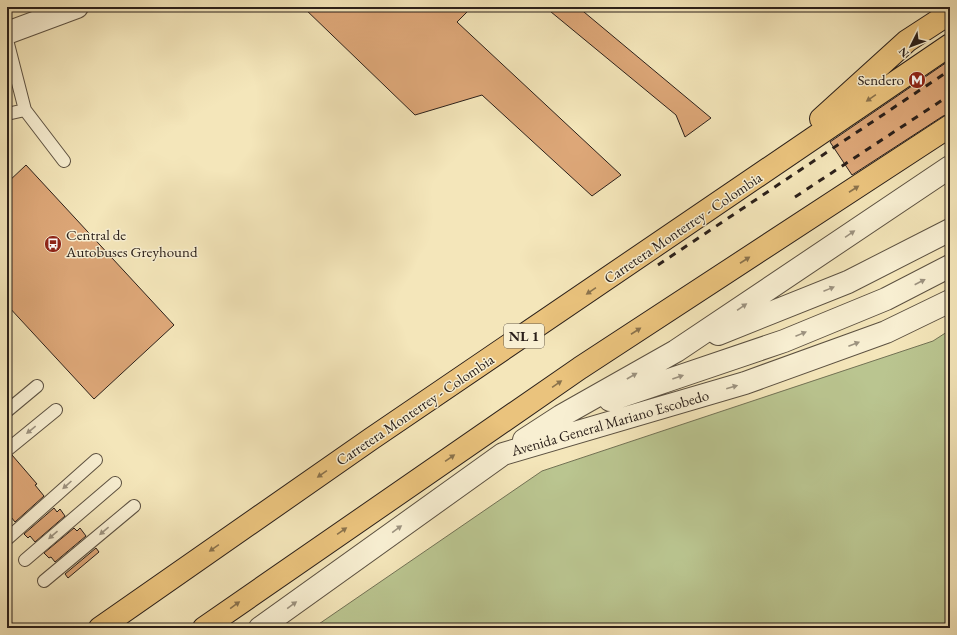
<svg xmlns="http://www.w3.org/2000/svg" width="957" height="635" font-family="'EB Garamond',serif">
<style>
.green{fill:#bac590;stroke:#727255}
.building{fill:#dda778;stroke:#2b201a}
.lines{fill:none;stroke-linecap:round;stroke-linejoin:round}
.service-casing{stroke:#5d5242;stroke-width:14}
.tertiary-casing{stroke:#5d5242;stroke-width:24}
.primary-casing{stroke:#2b201a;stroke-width:24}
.service{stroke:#f8efd2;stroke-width:12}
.tertiary{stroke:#f8efd2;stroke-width:22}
.primary{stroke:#eac37d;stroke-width:22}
.rail{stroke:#2b201a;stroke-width:3;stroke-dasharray:7 7;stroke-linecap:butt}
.oneway{fill:#8a724c}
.oneway2{fill:#9c927f}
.labels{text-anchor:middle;stroke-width:3;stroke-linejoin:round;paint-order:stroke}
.shield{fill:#f8efd2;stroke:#685e51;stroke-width:1}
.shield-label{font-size:14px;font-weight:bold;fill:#2b201a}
.poi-label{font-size:15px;fill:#2b201a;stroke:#f8efd2;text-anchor:end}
.street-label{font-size:15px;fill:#2b201a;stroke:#f8efd2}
</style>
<rect width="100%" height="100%" fill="#f4e6ba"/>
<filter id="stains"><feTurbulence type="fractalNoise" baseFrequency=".005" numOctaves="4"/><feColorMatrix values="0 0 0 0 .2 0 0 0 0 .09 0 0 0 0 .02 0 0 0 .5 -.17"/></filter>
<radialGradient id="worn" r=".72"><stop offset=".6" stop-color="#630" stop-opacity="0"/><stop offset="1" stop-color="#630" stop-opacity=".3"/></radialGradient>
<path class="green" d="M950 330V628H313L542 471 933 341Z"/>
<path class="building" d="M303 7H472L457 22 621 175 592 196 482 95 415 115Z
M545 7H578L711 118 685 137 676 115Z
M950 60V114L943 116 852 175 830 142Z
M26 165 174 325 94 399 7 305V183Z
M12 455 37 484 35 485 44 496 15 522 7 512V457Z
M54 508 57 512 60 509 65 516 35 542 30 536 28 538 24 534Z
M74 528 77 531 80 528 86 536 55 562 51 557 49 558 44 553Z
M96 548 99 552 68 578 65 574Z"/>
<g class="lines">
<defs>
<path id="service" d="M7 40 25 110 64 161
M7 114 25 110
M7 411 37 386
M7 450 56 410
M7 539 96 460
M25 560 115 483
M44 581 134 506"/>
<path id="tertiary" d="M7 33 77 7
M718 334 848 282 950 230
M610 400 784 341 886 299 950 266
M524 440 561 416 676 351 950 167
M260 628 503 454 745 383 886 332 950 301"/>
<path id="primary" d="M821 119 907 41 950 13
M100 628 371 439 950 45
M204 628 580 368 950 126"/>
</defs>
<use href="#service" class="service-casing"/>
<use href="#tertiary" class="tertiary-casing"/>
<use href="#primary" class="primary-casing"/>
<use href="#service" class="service"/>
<use href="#tertiary" class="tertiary"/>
<use href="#primary" class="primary"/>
<path class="rail" d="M795 197 950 95
M658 265 950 70"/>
</g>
<defs><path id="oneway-solid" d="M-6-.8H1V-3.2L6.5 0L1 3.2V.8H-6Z"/></defs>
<g class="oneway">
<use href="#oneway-solid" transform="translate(871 98) rotate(145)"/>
<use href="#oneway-solid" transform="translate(854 189) rotate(-33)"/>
<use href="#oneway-solid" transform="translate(745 260) rotate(-33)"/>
<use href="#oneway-solid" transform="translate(591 291) rotate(146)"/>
<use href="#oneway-solid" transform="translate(636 331) rotate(-33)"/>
<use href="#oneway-solid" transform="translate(557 384) rotate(-35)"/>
<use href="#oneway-solid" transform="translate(450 458) rotate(-35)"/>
<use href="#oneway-solid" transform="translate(322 474) rotate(145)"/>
<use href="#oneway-solid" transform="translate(342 531) rotate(-35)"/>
<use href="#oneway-solid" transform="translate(214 548) rotate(145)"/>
<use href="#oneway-solid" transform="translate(235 605) rotate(-36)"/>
</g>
<g class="oneway2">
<use href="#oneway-solid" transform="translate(850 234) rotate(-34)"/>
<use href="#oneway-solid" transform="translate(920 282) rotate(-27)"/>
<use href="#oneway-solid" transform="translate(829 289) rotate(-22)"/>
<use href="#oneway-solid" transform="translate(742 307) rotate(-34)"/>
<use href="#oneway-solid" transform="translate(801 334) rotate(-22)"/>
<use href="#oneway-solid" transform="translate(854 344) rotate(-21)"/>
<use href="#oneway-solid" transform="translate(632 376) rotate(-30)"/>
<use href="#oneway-solid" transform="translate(678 377) rotate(-19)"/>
<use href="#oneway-solid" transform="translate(732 387) rotate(-16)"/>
<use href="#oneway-solid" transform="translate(31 430) rotate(141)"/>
<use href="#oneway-solid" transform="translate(67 485) rotate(138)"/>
<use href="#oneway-solid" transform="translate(397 529) rotate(-36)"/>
<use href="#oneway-solid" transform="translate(104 531) rotate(140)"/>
<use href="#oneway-solid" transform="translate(53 535) rotate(139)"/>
<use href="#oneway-solid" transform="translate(292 605) rotate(-36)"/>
</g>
<defs>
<symbol id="metro-disc" viewBox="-11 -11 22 22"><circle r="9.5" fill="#8f2418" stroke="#f8efd2"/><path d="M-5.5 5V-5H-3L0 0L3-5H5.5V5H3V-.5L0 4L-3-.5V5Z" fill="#fff"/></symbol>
<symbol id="bus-disc" viewBox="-11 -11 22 22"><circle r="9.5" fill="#8f2418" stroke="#f8efd2"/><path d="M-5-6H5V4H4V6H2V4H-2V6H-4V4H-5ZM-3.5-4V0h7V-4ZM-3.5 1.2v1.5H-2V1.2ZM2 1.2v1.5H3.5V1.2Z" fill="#fff"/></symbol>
</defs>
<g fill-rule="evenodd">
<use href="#metro-disc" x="907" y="70" width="20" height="20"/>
<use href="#bus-disc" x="43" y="234" width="20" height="20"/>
</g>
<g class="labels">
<rect class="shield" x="504" y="324" width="40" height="24" rx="3"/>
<g class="shield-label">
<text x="524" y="341">NL 1</text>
</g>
<g class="poi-label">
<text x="904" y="85">Sendero</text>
<text x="66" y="240" text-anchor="start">Central de<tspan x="66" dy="17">Autobuses Greyhound</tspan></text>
</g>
<g class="street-label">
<text transform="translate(683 228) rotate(-34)" y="5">Carretera Monterrey - Colombia</text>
<text transform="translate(415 410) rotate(-34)" y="5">Carretera Monterrey - Colombia</text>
<text transform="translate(610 423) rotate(-16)" y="5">Avenida General Mariano Escobedo</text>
</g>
</g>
<rect width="957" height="635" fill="none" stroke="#f4e6ba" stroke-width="24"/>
<rect x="8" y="8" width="941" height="619" fill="none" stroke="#2b201a" stroke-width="2"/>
<rect x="12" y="12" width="933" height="611" fill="none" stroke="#2b201a"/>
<g transform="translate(911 46) rotate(228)" stroke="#f8efd2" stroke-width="3" paint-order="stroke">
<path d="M0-3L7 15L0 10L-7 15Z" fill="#2b201a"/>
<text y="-6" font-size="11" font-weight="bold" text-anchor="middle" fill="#2b201a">N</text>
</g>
<rect width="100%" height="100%" filter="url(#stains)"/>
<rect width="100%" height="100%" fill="url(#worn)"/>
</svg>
